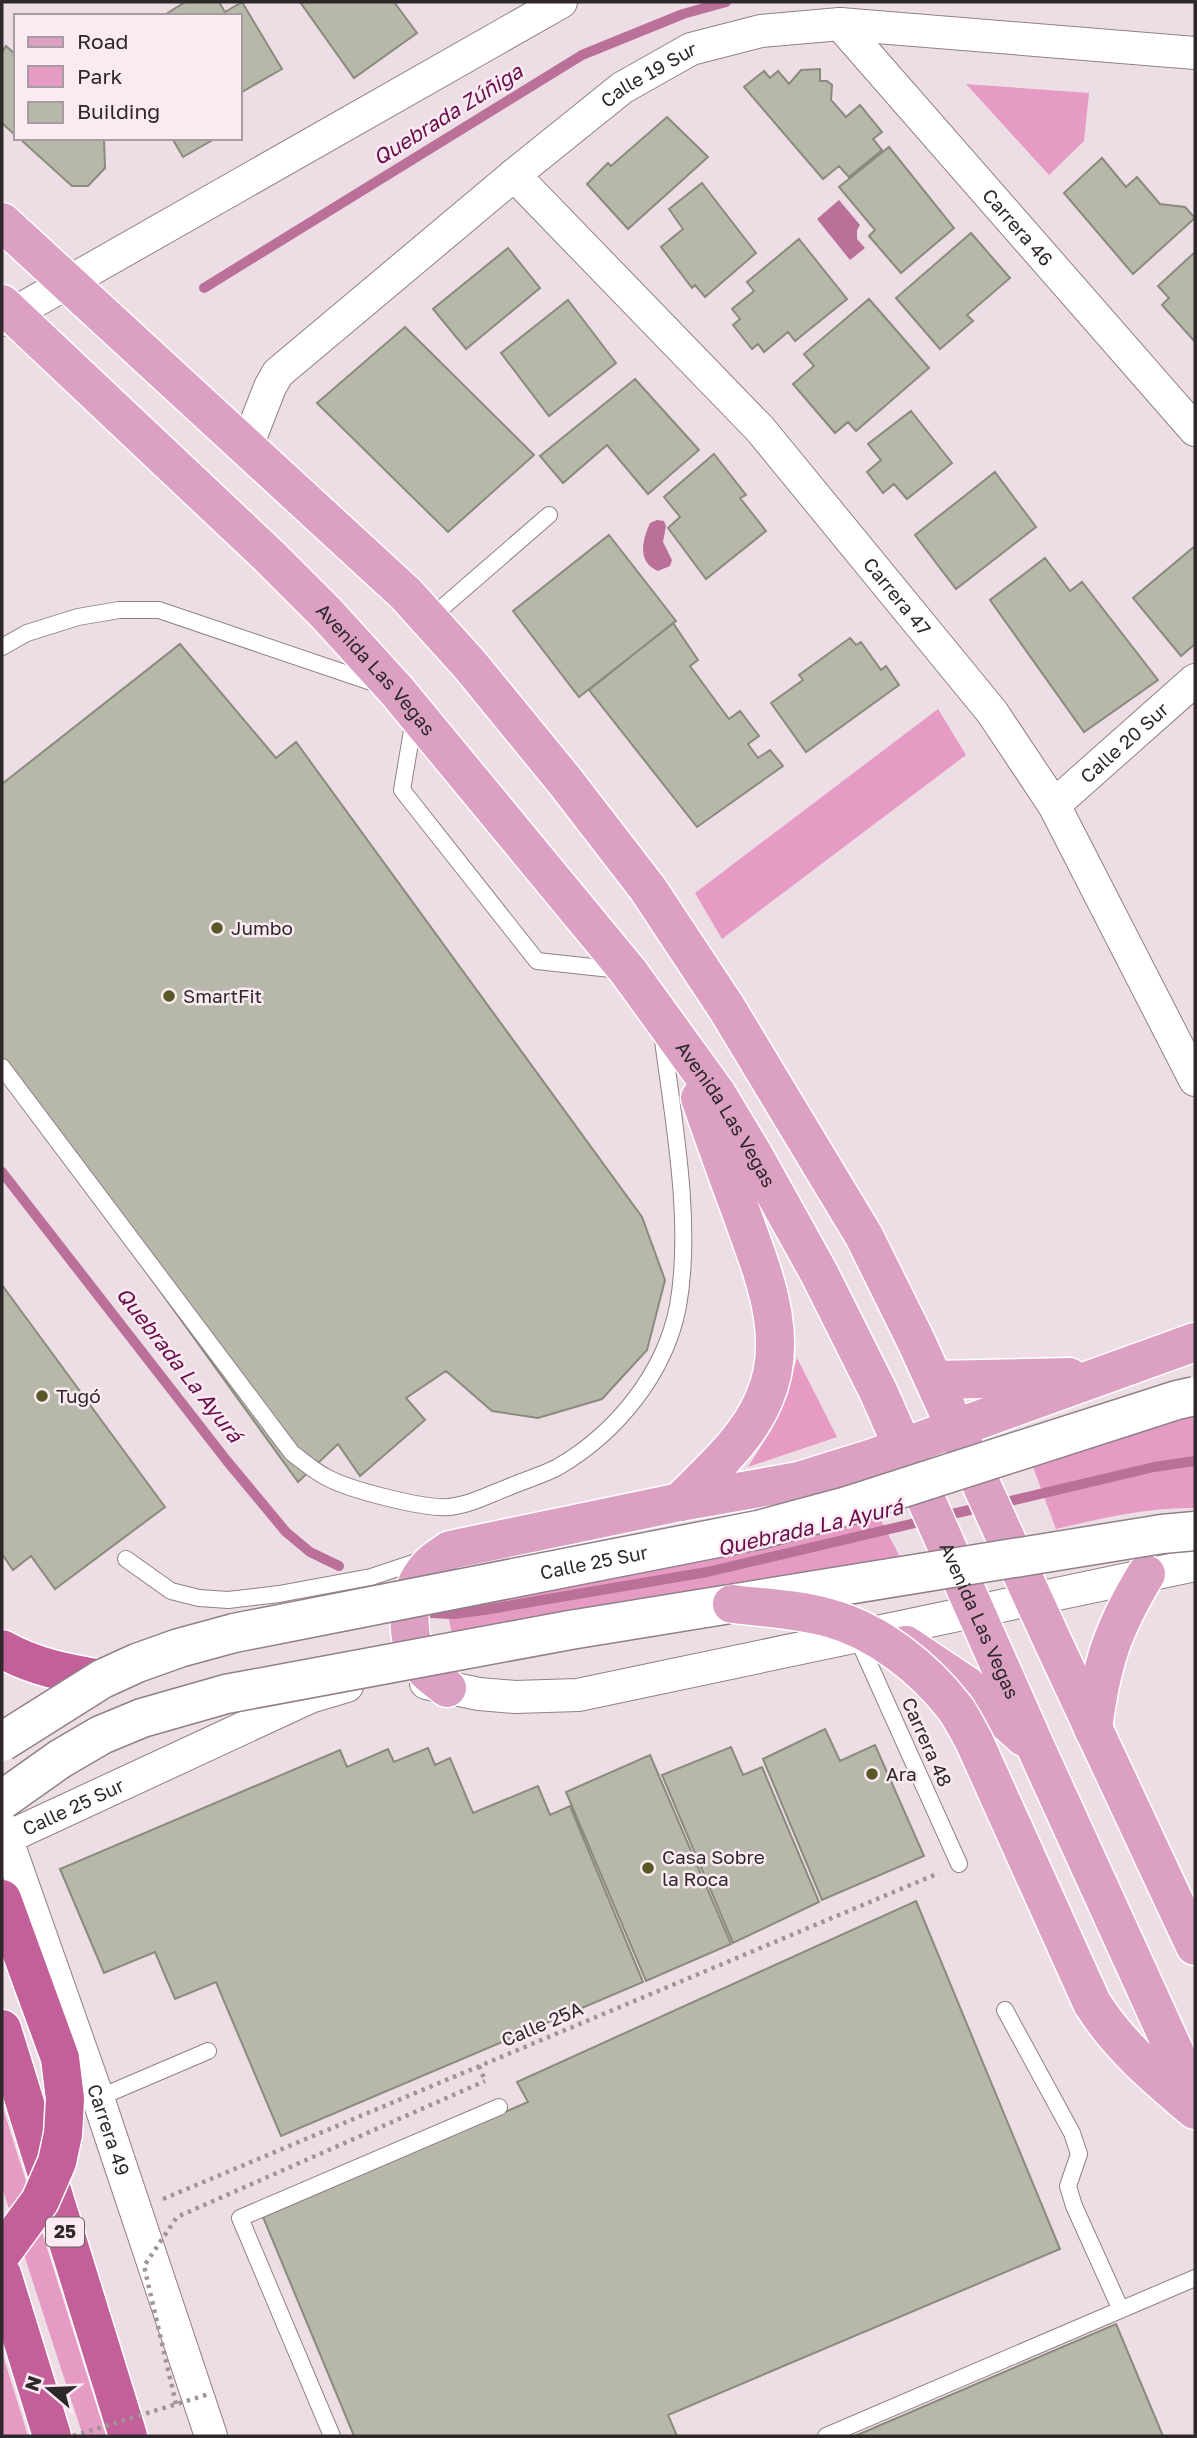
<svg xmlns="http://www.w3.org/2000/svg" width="1197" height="2438" font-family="'Golos Text',sans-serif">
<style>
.green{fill:#e69bc4}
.water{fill:#ba7099}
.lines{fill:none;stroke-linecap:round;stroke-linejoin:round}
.stream{stroke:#ba7099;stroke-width:10}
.building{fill:#b7b8a9;stroke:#8a8b7d;stroke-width:2}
.lane-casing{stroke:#908189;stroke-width:18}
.street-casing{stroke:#908189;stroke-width:34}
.primary-casing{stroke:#fff;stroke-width:41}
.highway-casing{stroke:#fff;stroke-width:41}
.path{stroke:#a0949a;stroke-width:4.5;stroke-dasharray:3.5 5;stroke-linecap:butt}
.lane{stroke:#fff;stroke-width:16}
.street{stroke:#fff;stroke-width:32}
.primary{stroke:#dba0c2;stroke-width:38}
.highway{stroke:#c3609a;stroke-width:38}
.secondary-bridge-casing{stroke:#908189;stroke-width:41;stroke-linecap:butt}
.primary-bridge-casing{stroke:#fff;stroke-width:41;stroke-linecap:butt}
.highway-bridge-casing{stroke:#fff;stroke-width:41;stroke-linecap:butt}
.path-bridge{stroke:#a0949a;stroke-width:4.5;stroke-dasharray:3.5 5;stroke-linecap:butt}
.secondary-bridge{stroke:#fff;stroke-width:38}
.primary-bridge{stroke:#dba0c2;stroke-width:38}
.highway-bridge{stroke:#c3609a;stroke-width:38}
.poi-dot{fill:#585926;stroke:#faeaf2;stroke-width:2.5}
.labels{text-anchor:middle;stroke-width:5;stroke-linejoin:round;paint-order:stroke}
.shield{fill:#faeaf2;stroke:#6b6267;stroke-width:2}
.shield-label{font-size:18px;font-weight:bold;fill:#2e282b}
.street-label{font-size:19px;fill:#2e282b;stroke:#faeaf2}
.poi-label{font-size:19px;fill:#2e282b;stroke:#faeaf2;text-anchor:start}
.water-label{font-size:21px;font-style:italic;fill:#690e4b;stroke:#faeaf2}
</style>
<rect width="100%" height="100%" fill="#eddde5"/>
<path class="green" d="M966 84 1089 93 1084 141 1049 175Z
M938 709 966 755 722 939 695 893Z
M797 1358 837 1437 748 1467 772 1429 785 1399Z
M1195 1413V1508C1148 1507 1102 1518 1056 1529L1032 1464Z
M876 1511 900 1557 454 1646 445 1598Z
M2 2105 106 2436H83L2 2187Z
M2 2352 28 2436H2Z"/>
<path class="water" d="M839 200 860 225 857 230V239L865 248 850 260 817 219Z
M657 520 664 521 666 526 663 542 672 560 670 566 658 571C637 562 642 541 650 523Z"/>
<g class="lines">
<path class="stream" d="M204 288 582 55 683 14 726 2
M2 1172 227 1461 286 1532 310 1552 339 1566
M997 1504 1154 1467 1195 1461
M943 1516 983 1507
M430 1613 454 1614 484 1610 707 1572 928 1520"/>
</g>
<path class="building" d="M185 2H219L225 12 242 2 282 69 240 93V16H163Z
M300 2H394L417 33 354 78Z
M6 46 16 55V136L2 123V52Z
M820 69V81H827L832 85 831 100 846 117 860 105 882 132 873 139 882 150 849 177 839 166 823 179 744 87 764 71 770 78 778 71 789 84 801 70Z
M667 117 708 157 628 229 587 184 608 163 611 166Z
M19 138H104L105 168 88 186H72Z
M172 138H216L183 157Z
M889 147 954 228 901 273 869 236 875 230 839 187Z
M1102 158 1126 187 1137 177 1160 204 1185 207 1195 218 1133 274 1064 193Z
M702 183 756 253 705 297 695 285 692 288 661 247 683 229 669 209Z
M971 233 1010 278 967 315 973 321 940 349 896 298Z
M799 239 847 299 795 341 788 332 764 352 758 344 752 349 733 325 740 319 732 309 754 291 747 282Z
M508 248 540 288 466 349 433 309Z
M1195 252V342L1162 305 1169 298 1158 286Z
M869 299 929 368 856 431 848 422 835 433 793 384 814 366 804 354Z
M568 300 616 363 549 416 501 353Z
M405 327 534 455 448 532 317 403Z
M635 379 699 450 648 494 607 445 563 483 540 456Z
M911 411 952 463 907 499 894 484 883 493 867 472 881 460 868 444Z
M714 454 746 495 740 498 766 531 706 579 668 528 680 517 664 497Z
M995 472 1036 527 956 589 915 535Z
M609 535 676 621 579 697 513 611Z
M1195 546V644L1181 656 1133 598Z
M1045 558 1070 591 1082 582 1158 680 1084 732 990 600Z
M673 623 698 660 690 666 729 719 740 711 759 736 748 744 758 758 770 750 783 766 697 827 589 690Z
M850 638 856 645 861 642 881 670 886 666 899 685 806 752 771 703 803 680 799 675Z
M180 644 276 758 296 742 642 1217 665 1280 647 1350 602 1399 538 1418 492 1411 446 1371 406 1398 425 1420 360 1476 338 1444 298 1482 2 1072V784Z
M2 1285 165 1507 55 1589 31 1556 13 1570 2 1554Z
M825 1729 840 1761 875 1745 924 1856 822 1900 763 1759Z
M825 1729 840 1761 875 1745 924 1856 822 1900 763 1759Z
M731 1747 743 1775 762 1767 819 1902 733 1943 662 1775Z
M731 1747 743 1775 762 1767 819 1902 733 1943 662 1775Z
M428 1748 435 1765 450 1758 473 1813 538 1786 550 1815 570 1806 643 1982 281 2136 216 1982 175 1999 155 1952 104 1973 60 1869 340 1750 347 1767 388 1749 394 1762Z
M650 1755 731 1944 646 1981 566 1792Z
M916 1901 1060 2249 668 2415 677 2436H354L263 2217 528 2102 517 2082Z
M1116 2324 1163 2436H855Z"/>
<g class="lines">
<defs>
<path id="lane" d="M429 619 549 515
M2 647 27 633 78 617 119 610H159L380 685
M414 719 402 790 537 961 620 970
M2 1067 292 1453C303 1461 314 1471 326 1477 349 1490 424 1509 449 1507 470 1505 490 1494 509 1487 525 1480 543 1475 558 1467 616 1433 665 1374 678 1306 693 1222 673 1118 662 1033
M126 1559 171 1591 199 1598 228 1600 279 1594 371 1577 425 1559
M857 1637 959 1864
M1005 2010 1072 2133 1079 2154 1068 2186 1074 2206 1121 2310
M98 2098 208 2051
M332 2436 240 2218 499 2107
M826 2436 1195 2278"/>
<g id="street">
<path id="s1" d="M840 24 1195 430"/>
<path id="s2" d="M514 175 760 429 992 712 1054 805 1195 1080"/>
<path d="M2 320 561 2"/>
<path id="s3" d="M247 446 270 387 278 373 514 175 622 88 691 49 761 31 840 24 1195 53"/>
<path id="s4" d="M1054 805 1195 680"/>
<path d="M426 1683 479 1694 515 1697 578 1695 1195 1565"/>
<path id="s5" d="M2 1826 98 2098 211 2436"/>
<path id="s6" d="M6 1838 310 1697 347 1686"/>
</g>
<g id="primary">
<path d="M2 222 406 594 470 665 564 780 648 889 726 1007 864 1236 916 1341 1052 1640 1195 1946"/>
<path id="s7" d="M2 304 269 556 326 613 397 691 628 971 717 1094 753 1154 819 1273 878 1391 1036 1748 1195 2097"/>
<path d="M934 1380 1069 1377"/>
<path d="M680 1502C710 1471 747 1440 764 1399 792 1336 761 1269 740 1209 726 1172 713 1135 700 1098"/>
<path d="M906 1645 966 1685 1024 1737"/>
<path d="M447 1688C439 1681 427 1674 422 1666 404 1637 405 1593 428 1567 434 1560 443 1555 450 1550L680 1502 799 1481 873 1458 1195 1342"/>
<path d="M1093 1729C1101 1665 1112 1630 1146 1574"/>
<path d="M1092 2003C1119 2046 1157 2078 1195 2110"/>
</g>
<path id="highway" d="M2 1649C34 1667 66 1673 102 1679
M2 2029 128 2436
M2 2274 52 2436"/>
</defs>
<use href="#lane" class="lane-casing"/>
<use href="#street" class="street-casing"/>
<use href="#primary" class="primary-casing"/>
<use href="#highway" class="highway-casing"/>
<path class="path" d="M479 2066 485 2081
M163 2199 939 1873"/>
<use href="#lane" class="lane"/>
<use href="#street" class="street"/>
<use href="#primary" class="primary"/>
<use href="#highway" class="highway"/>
<defs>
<g id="secondary-bridge">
<path id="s8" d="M2 1742 102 1679 137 1663 179 1648 234 1633 758 1530 847 1506 1177 1400 1195 1396"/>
<path d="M2 1800 60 1759 101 1735 142 1718 226 1694 570 1630 1162 1534 1195 1531"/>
</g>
<path id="primary-bridge" d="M732 1604C764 1608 798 1609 829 1618 878 1631 925 1669 955 1708 962 1718 968 1730 974 1741L1092 2003"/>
<path id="highway-bridge" d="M2 1899 60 2058 65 2099 63 2134 57 2162 40 2201 2 2253"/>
</defs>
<use href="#secondary-bridge" class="secondary-bridge-casing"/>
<use href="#primary-bridge" class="primary-bridge-casing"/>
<use href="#highway-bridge" class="highway-bridge-casing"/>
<path class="path-bridge" d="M176 2404 144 2266 177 2217 485 2081
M73 2436 209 2394"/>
<use href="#secondary-bridge" class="secondary-bridge"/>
<use href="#primary-bridge" class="primary-bridge"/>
<use href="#highway-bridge" class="highway-bridge"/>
</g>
<g class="poi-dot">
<circle cx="217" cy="928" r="7"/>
<circle cx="169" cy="996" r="7"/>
<circle cx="42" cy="1396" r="7"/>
<circle cx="872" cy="1774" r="7"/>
<circle cx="648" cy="1868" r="7"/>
</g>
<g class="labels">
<rect class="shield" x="46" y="2217.5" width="38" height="29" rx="5"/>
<g class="shield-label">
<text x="65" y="2238">25</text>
</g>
<g class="street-label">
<text dy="7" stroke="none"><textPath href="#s3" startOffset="556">Calle 19 Sur</textPath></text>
<text dy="7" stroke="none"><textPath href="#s1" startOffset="270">Carrera 46</textPath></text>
<text dy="7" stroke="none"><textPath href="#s2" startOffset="570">Carrera 47</textPath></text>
<text dy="7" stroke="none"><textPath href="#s7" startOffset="523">Avenida Las Vegas</textPath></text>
<text dy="7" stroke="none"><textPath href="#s4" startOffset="94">Calle 20 Sur</textPath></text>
<text dy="7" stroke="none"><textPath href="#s7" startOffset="1090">Avenida Las Vegas</textPath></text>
<text dy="7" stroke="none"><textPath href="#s8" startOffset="625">Calle 25 Sur</textPath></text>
<text dy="7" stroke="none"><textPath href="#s7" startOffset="1657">Avenida Las Vegas</textPath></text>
<text transform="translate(927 1742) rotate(66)" y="7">Carrera 48</text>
<text dy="7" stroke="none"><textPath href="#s6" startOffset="74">Calle 25 Sur</textPath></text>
<text transform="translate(542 2024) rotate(-23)" y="7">Calle 25A</text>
<text dy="7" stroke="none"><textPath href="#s5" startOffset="322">Carrera 49</textPath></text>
</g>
<g class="poi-label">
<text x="231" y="935">Jumbo</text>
<text x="183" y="1003">SmartFit</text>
<text x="56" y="1403">Tugó</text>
<text x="886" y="1781">Ara</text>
<text x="662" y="1864">Casa Sobre<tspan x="662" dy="22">la Roca</tspan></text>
</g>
<g class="water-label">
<text transform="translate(448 115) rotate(-32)" y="7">Quebrada Zúñiga</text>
<text transform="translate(179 1365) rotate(52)" y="7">Quebrada La Ayurá</text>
<text transform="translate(810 1528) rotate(-13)" y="7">Quebrada La Ayurá</text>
</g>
</g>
<rect width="1197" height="2438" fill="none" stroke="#2e282b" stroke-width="7"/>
<rect x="14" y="14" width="228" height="126" fill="#faeaf2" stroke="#a89ca2" stroke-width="2"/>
<rect x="28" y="37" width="35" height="10" fill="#dba0c2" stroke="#a89ca2" stroke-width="2"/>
<text x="77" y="49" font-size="21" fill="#2e282b">Road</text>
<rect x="28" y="66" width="35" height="21" fill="#e69bc4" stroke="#a89ca2" stroke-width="2"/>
<text x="77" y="84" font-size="21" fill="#2e282b">Park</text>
<rect x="28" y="102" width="35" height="21" fill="#b7b8a9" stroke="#a89ca2" stroke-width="2"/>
<text x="77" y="119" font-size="21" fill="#2e282b">Building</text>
<g transform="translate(49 2389) rotate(289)" stroke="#faeaf2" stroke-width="5" paint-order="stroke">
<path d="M0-5L12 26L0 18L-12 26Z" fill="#2e282b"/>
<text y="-10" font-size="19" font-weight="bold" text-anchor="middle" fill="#2e282b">N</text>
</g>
</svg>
